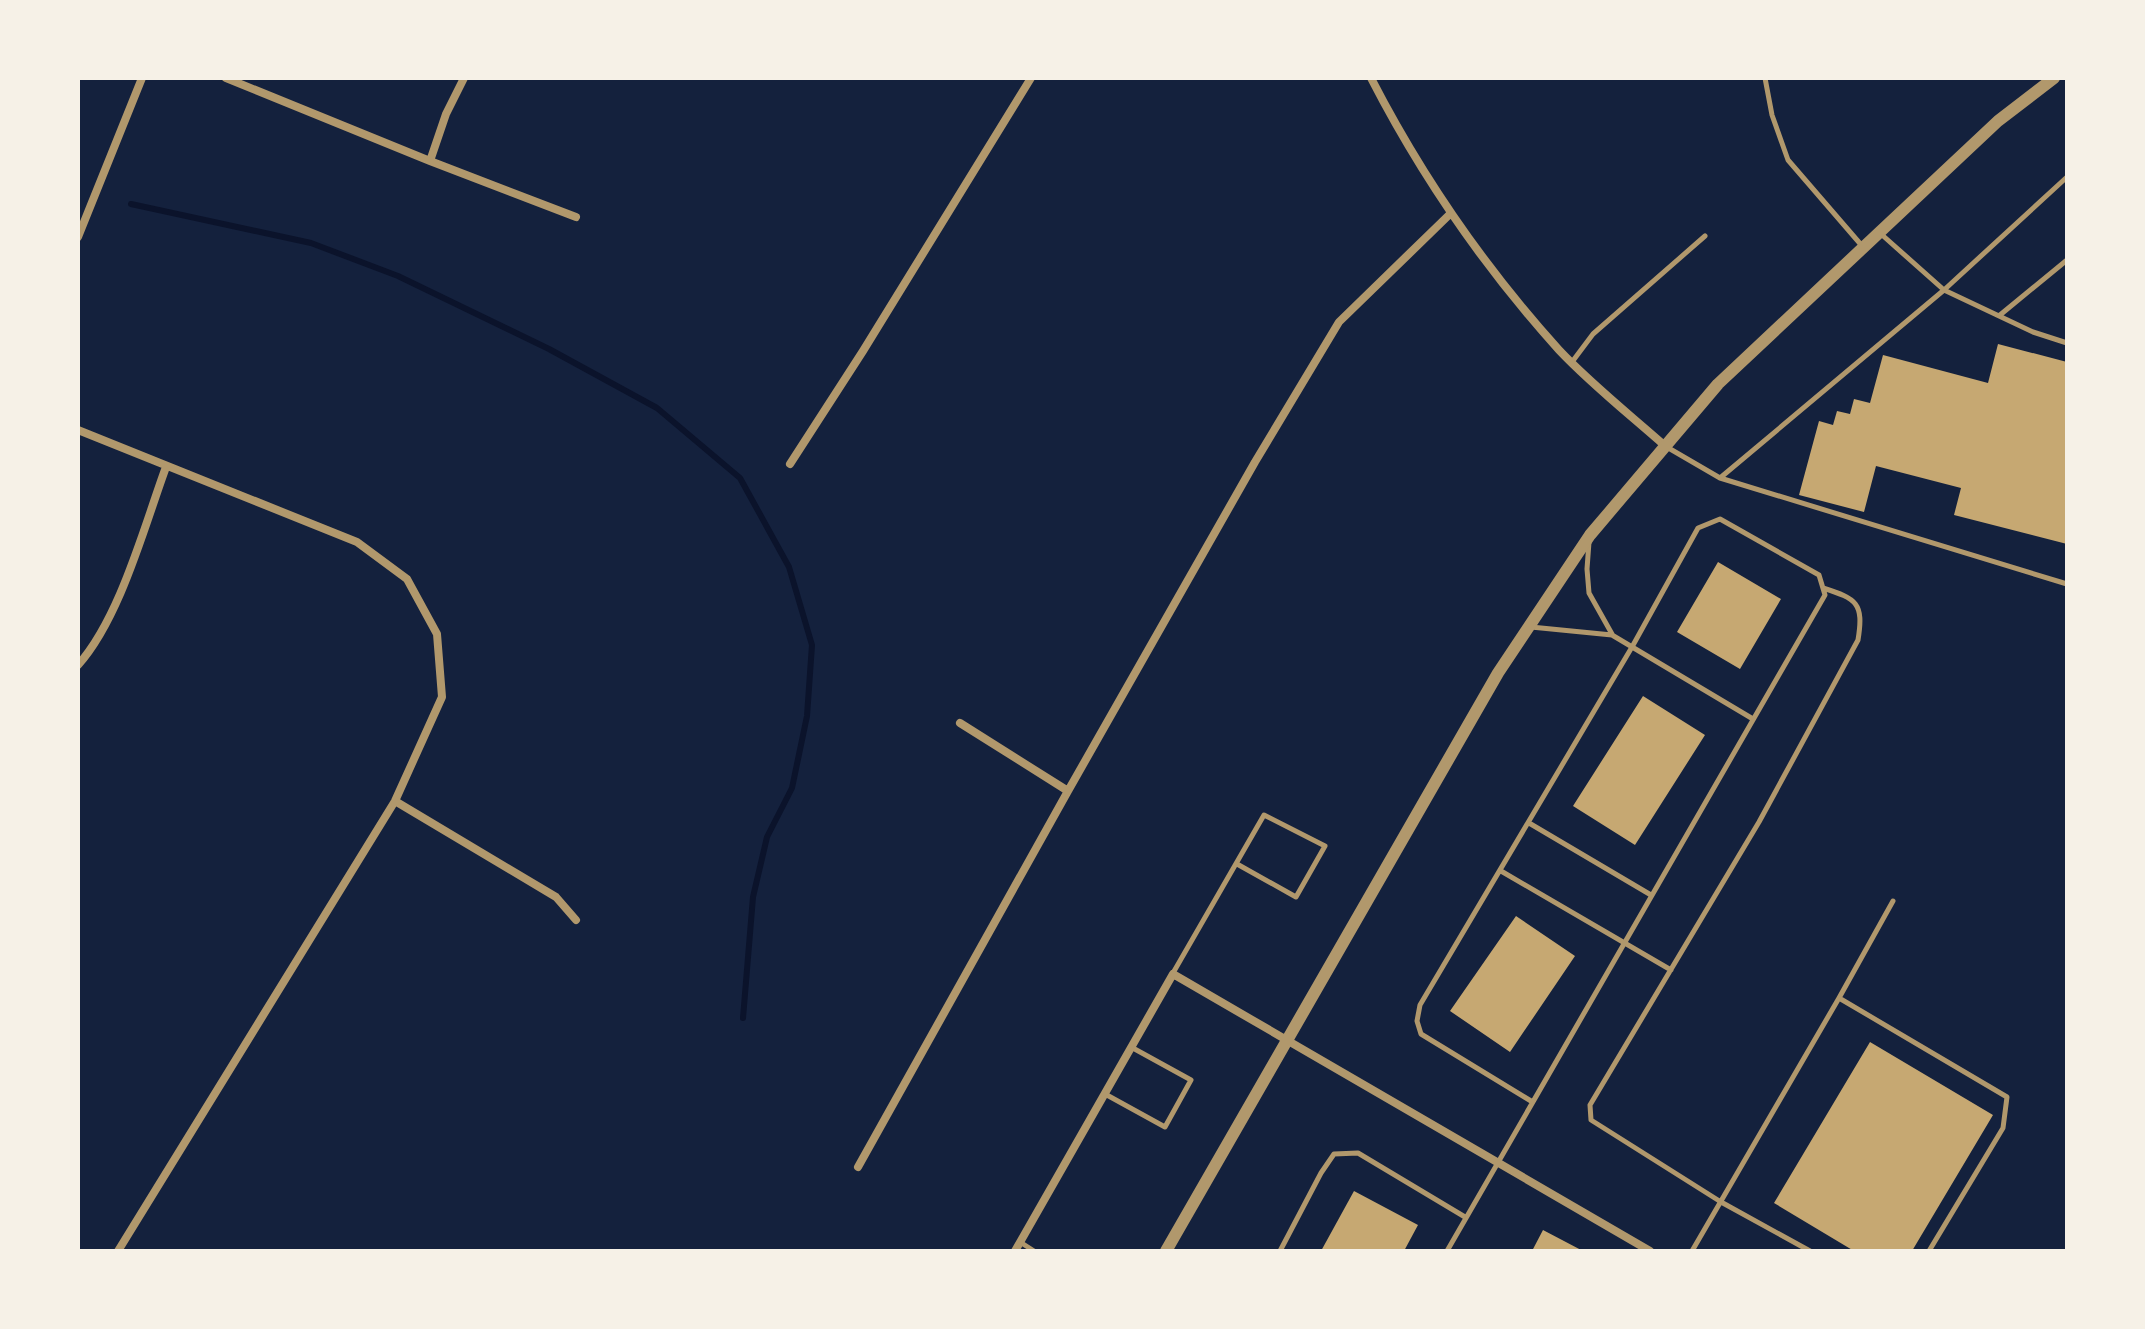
<svg xmlns="http://www.w3.org/2000/svg" width="2145" height="1329" font-family="'Golos Text',sans-serif">
<style>
.lines{fill:none;stroke-linecap:round;stroke-linejoin:round}
.stream{stroke:#0b132b;stroke-width:6}
.building{fill:#c6a872}
.service{stroke:#b1986c;stroke-width:5}
.minor{stroke:#b1986c;stroke-width:8}
.tertiary{stroke:#b1986c;stroke-width:12}
</style>
<rect width="100%" height="100%" fill="#14213d"/>
<g class="lines">
<path class="stream" d="M131 204 311 243 398 276 549 349 657 408 740 478 789 567 812 645 807 716 792 788 767 837 753 897 743 1018"/>
</g>
<path class="building" d="M1998 344 2067 362V544L1954 515 1961 488 1876 466 1864 512 1799 495 1819 421 1833 425 1837 411 1850 414 1854 399 1870 403 1883 355 1988 383Z
M1718 562 1781 599 1740 669 1677 632Z
M1643 696 1705 735 1635 845 1573 806Z
M1516 916 1575 956 1510 1052 1450 1011Z
M1870 1042 1993 1115 1912 1251H1854L1774 1203Z
M1354 1191 1418 1225 1404 1251H1321Z
M1543 1230 1583 1251H1532Z"/>
<g class="lines">
<path class="service" d="M1765 78 1772 115 1788 160 1863 247
M1881 234 1944 290 2033 332 2067 343
M2000 315 2067 260
M1572 362 1593 334 1705 236
M1665 446 1720 478 2067 584
M1720 478 1944 290 2067 177
M1589 542 1587 569 1589 593 1612 634
M1531 627 1612 635 1753 719
M1529 823 1651 895
M1501 871 1671 970
M1893 901 1839 998 2007 1097 2003 1128 1929 1251
M1173 973 1264 815 1325 846 1296 897 1237 864
M1105 1094 1165 1127 1191 1080 1131 1047
M1020 1242 1034 1251
M1280 1251 1321 1173 1334 1154 1358 1153 1465 1217
M1447 1251 1825 595 1819 575 1720 519 1698 528 1632 647 1420 1005 1417 1021 1421 1034 1531 1101
M1692 1251 1839 998
M1810 1251 1721 1202 1591 1120 1590 1105 1759 822 1858 640C1864 603 1857 599 1823 588"/>
<path class="minor" d="M226 78 430 161 576 217
M1371 78C1422 177 1485 268 1559 350 1591 384 1629 414 1664 445
M430 161 446 114 464 78
M78 237 142 78
M78 430 357 542 407 579 437 634 442 697 395 801 118 1251
M790 464 863 351 1031 78
M78 665C120 618 144 527 166 467
M960 723 1068 791
M395 801 556 897 576 920
M858 1167 1068 791 1255 462 1339 322 1450 214
M1015 1251 1173 974 1650 1251"/>
<path class="tertiary" d="M1166 1251 1498 673 1590 535 1718 384 1998 121 2054 78"/>
</g>
<rect width="2145" height="1329" fill="none" stroke="#f6f1e7" stroke-width="160"/>
</svg>
